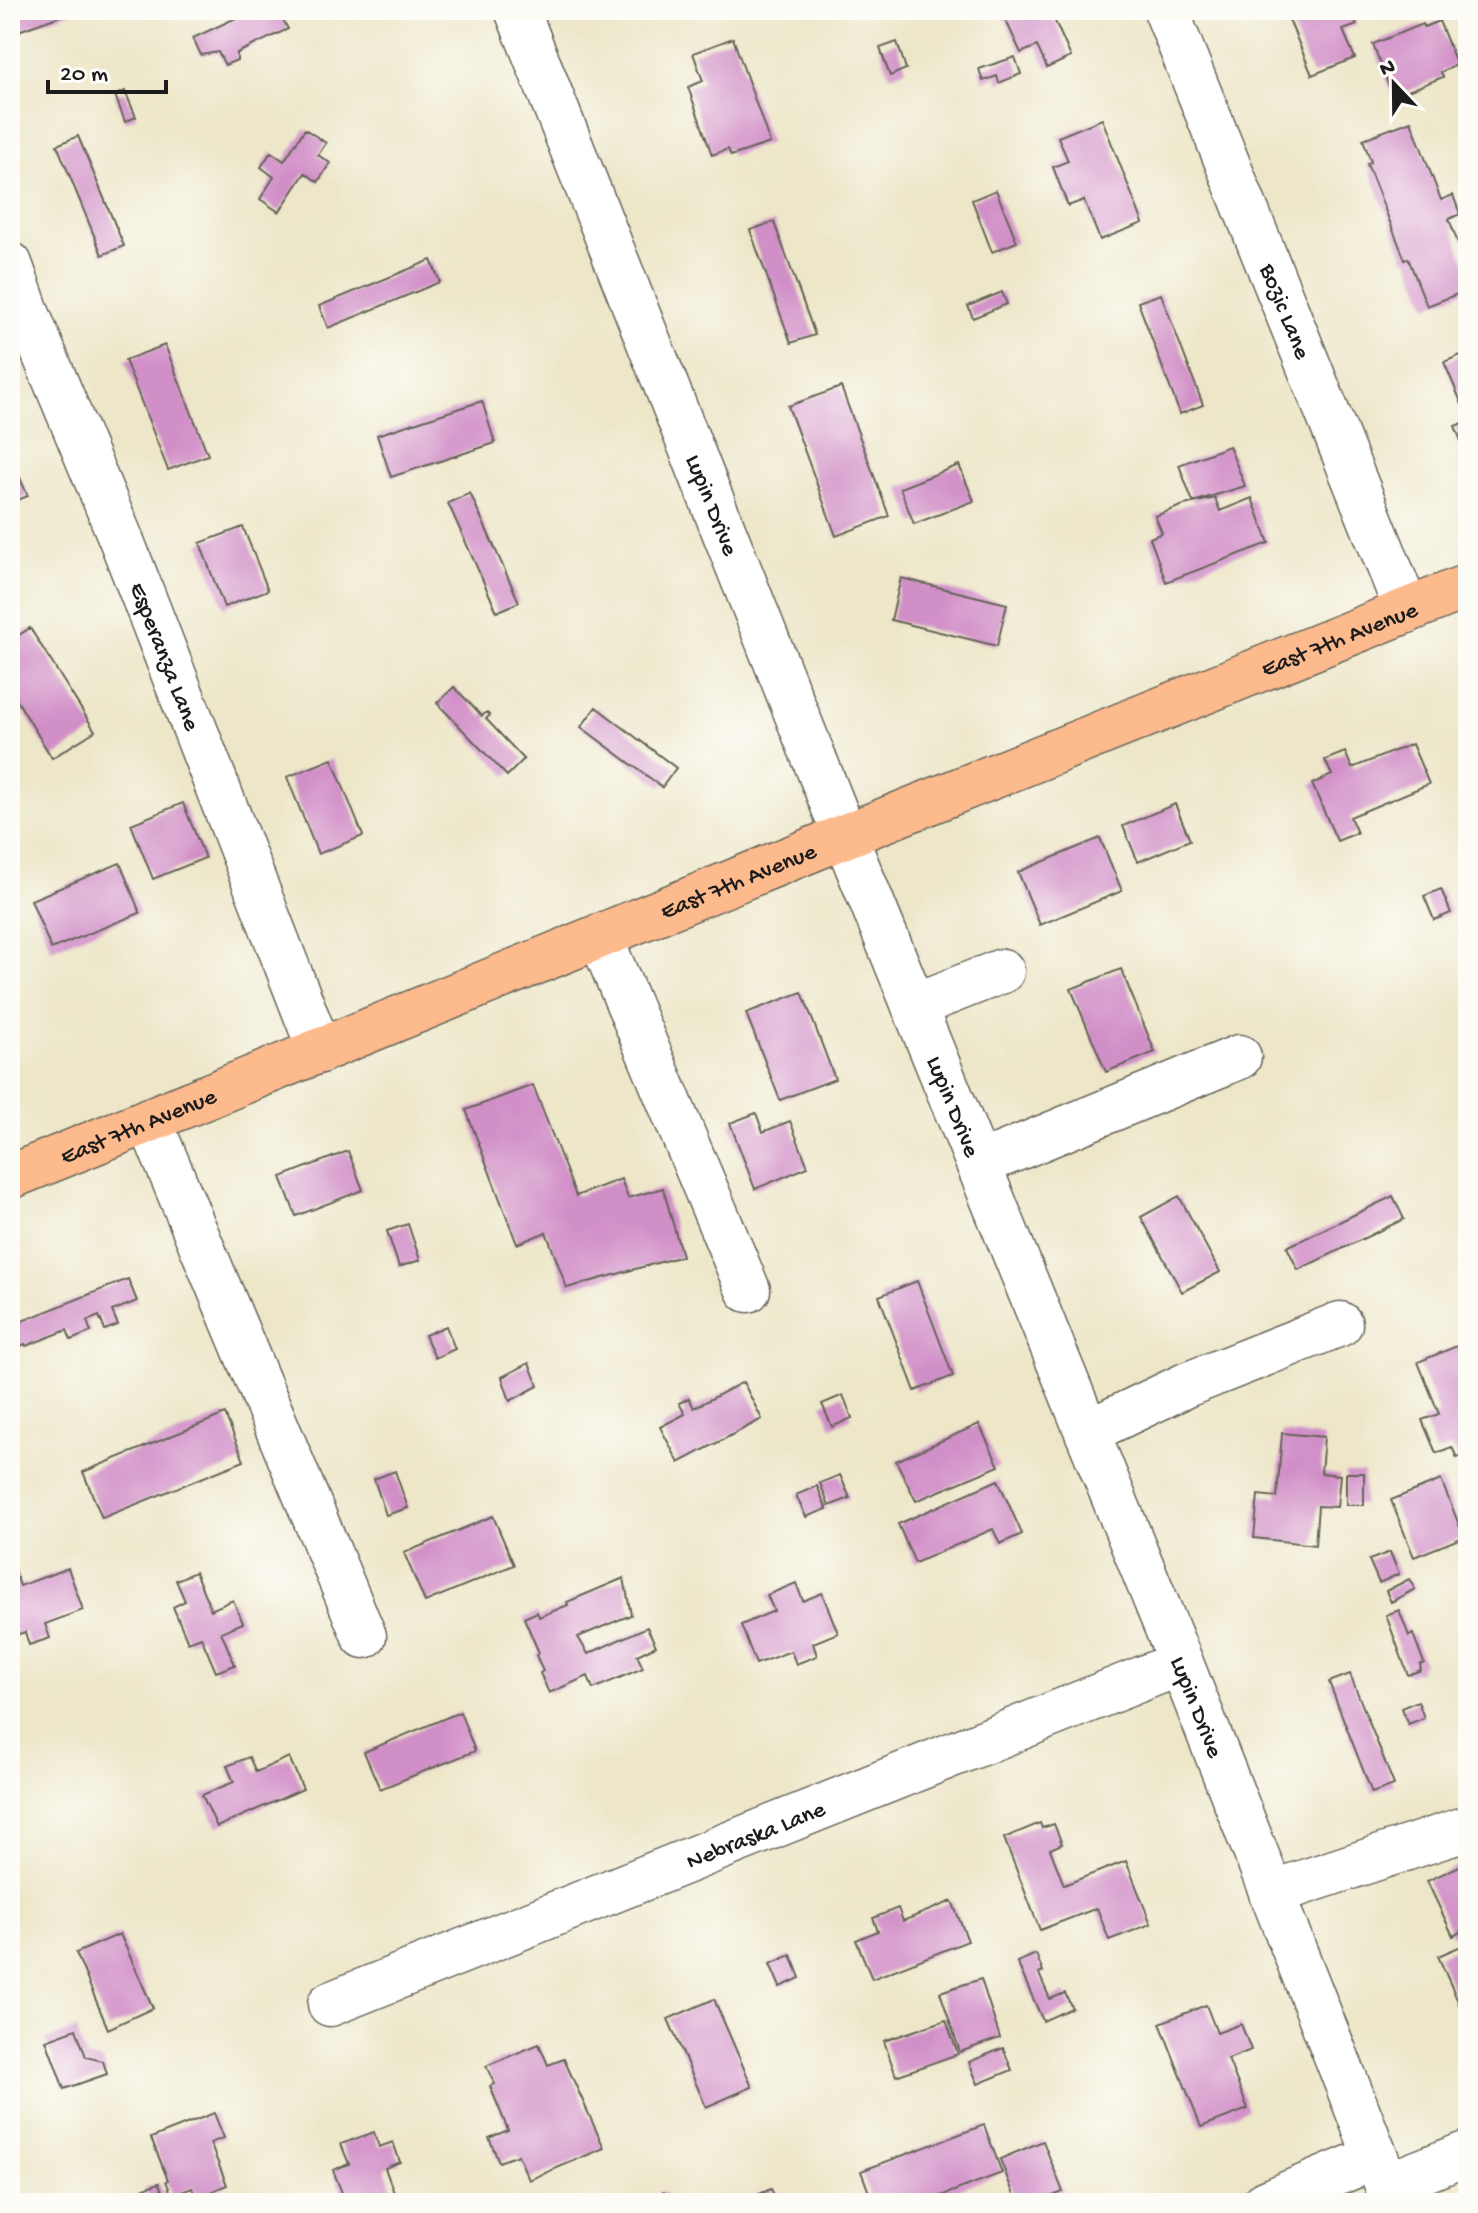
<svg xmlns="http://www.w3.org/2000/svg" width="1478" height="2213" font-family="'Gochi Hand',sans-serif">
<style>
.building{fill:#d18fc8}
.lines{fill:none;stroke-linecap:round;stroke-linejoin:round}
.minor-casing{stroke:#656358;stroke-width:47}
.major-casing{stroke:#656358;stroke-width:47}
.minor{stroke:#fff;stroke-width:44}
.major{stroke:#fcba8d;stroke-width:44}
.labels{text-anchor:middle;stroke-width:8;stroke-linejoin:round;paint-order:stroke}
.street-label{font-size:24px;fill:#1c1c1c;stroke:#fdfcf7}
</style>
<rect width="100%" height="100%" fill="#fdfcf7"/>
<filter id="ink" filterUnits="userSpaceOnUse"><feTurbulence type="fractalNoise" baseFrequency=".0125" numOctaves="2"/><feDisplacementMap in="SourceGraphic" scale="16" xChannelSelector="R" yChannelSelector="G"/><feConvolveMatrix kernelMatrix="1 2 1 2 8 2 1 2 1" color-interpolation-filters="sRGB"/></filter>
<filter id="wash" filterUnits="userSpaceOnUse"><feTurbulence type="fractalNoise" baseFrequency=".006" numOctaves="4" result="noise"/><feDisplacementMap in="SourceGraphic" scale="32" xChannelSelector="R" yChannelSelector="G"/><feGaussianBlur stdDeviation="1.8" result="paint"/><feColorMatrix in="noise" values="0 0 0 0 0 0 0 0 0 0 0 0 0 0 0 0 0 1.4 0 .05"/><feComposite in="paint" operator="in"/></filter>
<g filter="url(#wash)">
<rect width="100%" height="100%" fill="#ede6c8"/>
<g id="blocks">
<path class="building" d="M10 10H77L10 34Z
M253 10H295L281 16 288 29 237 53V60L225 65 218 52 201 55 193 38Z
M1001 10H1050L1071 57 1047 68 1037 46 1021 53Z
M1285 10H1351L1357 25 1343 30 1355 58 1312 75Z
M1439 21 1457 65 1441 72 1443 77 1393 97 1373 44 1423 24 1424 27Z
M733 38 770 143 731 156 728 149 712 155 688 87 703 81 693 53Z
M897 42 906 69 890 76 880 48Z
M1015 57 1021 74 999 83 997 76 983 81 979 69Z
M125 91 136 117 125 122 115 95Z
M1102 119 1143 223 1100 240 1084 200 1068 206 1053 167 1068 161 1058 137Z
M1411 121 1441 200 1453 195 1460 214 1449 219 1468 270V290L1427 306 1408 258 1405 260 1367 164 1371 162 1363 139Z
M305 129 326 143 318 155 330 163 318 182 305 173 279 212 260 199 274 177 261 167 271 152 284 161Z
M78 136 124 246 102 255 57 145Z
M996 190 1017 242 992 252 972 200Z
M774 222 815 335 791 343 750 230Z
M431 260 440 282 328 328 319 306Z
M1002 292 1007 304 973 318 968 306Z
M1161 294 1203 405 1180 414 1138 302Z
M165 345 208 455 168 470 125 360Z
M1468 352V408L1464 409 1444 362Z
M841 387 889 516 836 536 788 406Z
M482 401 495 443 391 477 377 435Z
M1468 421V458L1455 426Z
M1229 446 1245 486 1193 502 1179 465Z
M10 456 28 496 10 503Z
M959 465 974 501 914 524 900 488Z
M470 493 519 602 497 612 448 503Z
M1215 498 1220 511 1252 498 1269 543 1166 582 1150 538 1162 533 1155 516 1184 505Z
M243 527 268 590 224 607 200 543Z
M901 578 1007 604 997 646 891 620Z
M30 628 95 731 52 758 10 689V641Z
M454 687 482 716 487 712 490 715 486 719 524 759 507 776 437 703Z
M596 707 676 768 662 787 581 727Z
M1412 744 1429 784 1350 817 1357 833 1337 841 1312 784 1332 775 1325 760 1345 752 1352 768Z
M332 759 363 836 318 854 287 777Z
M183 803 205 858 153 879 131 824Z
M1175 804 1190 840 1138 862 1123 826Z
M1100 838 1122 891 1040 925 1018 872Z
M120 863 140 913 51 949 31 900Z
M1441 889 1451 913 1434 920 1424 896Z
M1121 969 1155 1052 1106 1072 1071 989Z
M802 992 835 1079 780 1100 746 1013Z
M533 1085 576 1196 621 1179 628 1198 663 1188 682 1256 567 1288 546 1232 517 1244 466 1110Z
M756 1113 763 1132 790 1121 808 1167 755 1189 730 1123Z
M348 1151 363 1190 296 1216 281 1177Z
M1179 1196 1220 1272 1182 1292 1141 1217Z
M1393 1196 1404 1219 1298 1270 1287 1247Z
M408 1224 420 1260 399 1267 387 1231Z
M128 1279 137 1301 112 1311 118 1325 105 1330 99 1316 87 1321 91 1332 71 1340 67 1330 26 1346 25 1344 10 1350V1329L18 1326 17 1323Z
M917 1281 953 1376 915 1391 879 1296Z
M446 1326 455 1349 435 1358 425 1335Z
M1457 1346 1468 1372V1454L1457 1458 1452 1447 1436 1453 1422 1420 1439 1414 1418 1362Z
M529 1363 538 1386 510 1401 502 1377Z
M743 1382 762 1419 679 1463 660 1427 685 1414 679 1403 689 1398 694 1408Z
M843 1395 852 1418 832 1427 822 1404Z
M225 1414 244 1461 102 1518 83 1472Z
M979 1424 999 1466 916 1501 896 1461Z
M1282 1433 1324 1437 1321 1473 1340 1475 1337 1507 1318 1506 1315 1545 1254 1538 1258 1495 1277 1497Z
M395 1471 408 1508 386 1515 374 1479Z
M1346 1473H1364V1505H1346Z
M840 1475 850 1498 829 1506 820 1483Z
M998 1480 1022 1534 1000 1544 993 1529 915 1563 898 1524Z
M1441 1480 1464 1537 1414 1557 1391 1500Z
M817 1486 827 1509 806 1517 796 1495Z
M493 1516 514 1565 425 1602 404 1553Z
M1390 1552 1399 1574 1379 1583 1369 1560Z
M13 1566 20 1586 68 1568 83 1610 45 1624 50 1638 29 1645 25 1632 10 1637V1567Z
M195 1572 211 1610 233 1600 243 1623 221 1632 235 1665 216 1672 201 1637 188 1642 173 1607 185 1601 176 1580Z
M624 1578 631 1615 578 1637 588 1654 647 1627 656 1646 637 1655 643 1668 593 1689 588 1676 549 1693 540 1673 543 1671 536 1655 539 1653 524 1618 537 1612 539 1617 568 1605 567 1602Z
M1409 1579 1415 1589 1391 1602 1386 1591Z
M796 1583 803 1601 822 1593 838 1633 813 1643 817 1656 796 1664 791 1651 756 1664 741 1625 774 1611 767 1595Z
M1399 1610 1409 1636 1413 1634 1424 1663 1420 1665 1421 1670 1408 1675 1386 1615Z
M1350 1674 1394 1785 1372 1793 1329 1682Z
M1418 1701 1424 1718 1408 1724 1401 1708Z
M460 1712 475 1751 380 1789 364 1752Z
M249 1757 256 1772 289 1757 303 1789 217 1827 202 1795 234 1782 227 1766Z
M1040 1823 1042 1828 1054 1824 1062 1844 1050 1849 1064 1885 1126 1861 1151 1924 1109 1940 1097 1908 1040 1930 1004 1838Z
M1466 1863 1468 1868V1928L1453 1936 1427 1881Z
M952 1901 968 1941 872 1979 856 1940 878 1931 873 1918 898 1908 903 1921Z
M120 1934 153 2008 108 2029 76 1953Z
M1468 1943V2024L1438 1956Z
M1036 1954 1043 1972 1039 1974 1050 1999 1065 1993 1072 2008 1043 2021 1017 1962Z
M791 1955 800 1978 780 1987 770 1964Z
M981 1979 1000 2038 960 2052 940 1992Z
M714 1999 752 2087 706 2107 668 2019Z
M1206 2005 1217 2033 1241 2024 1251 2050 1228 2059 1248 2109 1201 2127 1160 2023Z
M946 2020 958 2054 896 2076 884 2041Z
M76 2029 86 2057 103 2061 107 2074 64 2089 46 2040Z
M539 2044 548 2065 564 2059 604 2148 529 2180 518 2155 499 2162 489 2138 508 2130 490 2086 495 2084 486 2066Z
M1003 2048 1012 2070 978 2084 969 2062Z
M214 2113 224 2138 210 2143 227 2185 196 2198 192 2188 172 2196 166 2181 168 2180 151 2138Z
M984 2125 1002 2173 922 2203H873L861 2171Z
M374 2132 379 2147 393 2142 400 2162 385 2168 397 2201 391 2203H331L329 2198 342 2193 333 2170 349 2164 341 2144Z
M1043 2141 1063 2192 1035 2203H1017L1000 2159Z
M159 2183 166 2203H150L144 2188Z
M771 2189 778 2203H738Z
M664 2192 669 2203H645L643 2200Z"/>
</g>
</g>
<g filter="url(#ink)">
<use href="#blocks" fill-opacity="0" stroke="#656358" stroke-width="2"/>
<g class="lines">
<defs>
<g id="minor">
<path id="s1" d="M517 10 845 836 1181 1663 1394 2203"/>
<path id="s2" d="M1166 10 1407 611"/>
<path id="s3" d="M10 264 28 315 121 539 320 1051"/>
<path d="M600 936 748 1290"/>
<path d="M914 1006 1002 971"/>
<path d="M149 1120 364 1636"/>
<path d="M979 1164 1239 1057"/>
<path d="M1087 1432 1186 1385 1340 1324"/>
<path d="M1271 1893 1468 1828"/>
<path id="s4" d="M330 2004 1181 1663"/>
<path d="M1387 2185 1468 2153"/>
<path d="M1265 2203 1376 2157"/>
</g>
<g id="major">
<path id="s5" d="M10 1177 845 836 1468 586"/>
</g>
</defs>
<use href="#minor" class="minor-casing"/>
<use href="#major" class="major-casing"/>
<use href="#minor" class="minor"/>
<use href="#major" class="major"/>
</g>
</g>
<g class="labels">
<g class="street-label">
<text dy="8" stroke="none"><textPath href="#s2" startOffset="324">Bozic Lane</textPath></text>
<text dy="8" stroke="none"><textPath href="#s1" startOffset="532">Lupin Drive</textPath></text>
<text dy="8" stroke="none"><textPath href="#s5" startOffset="1434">East 7th Avenue</textPath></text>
<text dy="8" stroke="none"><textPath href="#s3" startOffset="422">Esperanza Lane</textPath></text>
<text dy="8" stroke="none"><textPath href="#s5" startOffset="786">East 7th Avenue</textPath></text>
<text dy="8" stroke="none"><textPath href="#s1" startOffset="1180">Lupin Drive</textPath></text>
<text dy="8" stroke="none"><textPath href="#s5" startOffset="138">East 7th Avenue</textPath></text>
<text dy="8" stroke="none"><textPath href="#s1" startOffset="1828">Lupin Drive</textPath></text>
<text dy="8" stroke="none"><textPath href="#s4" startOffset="458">Nebraska Lane</textPath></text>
</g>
</g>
<rect width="1478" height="2213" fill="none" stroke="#fdfcf7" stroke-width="40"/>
<g transform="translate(1394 84) rotate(338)" stroke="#fdfcf7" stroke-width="6" paint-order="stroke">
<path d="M0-6L14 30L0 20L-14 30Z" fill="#1c1c1c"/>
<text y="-12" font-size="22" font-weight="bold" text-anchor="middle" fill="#1c1c1c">N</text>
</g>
<path d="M48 80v12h118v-12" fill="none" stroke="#1c1c1c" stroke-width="4"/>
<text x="60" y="80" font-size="24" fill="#1c1c1c" stroke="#fdfcf7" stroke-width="6" paint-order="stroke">20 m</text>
</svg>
